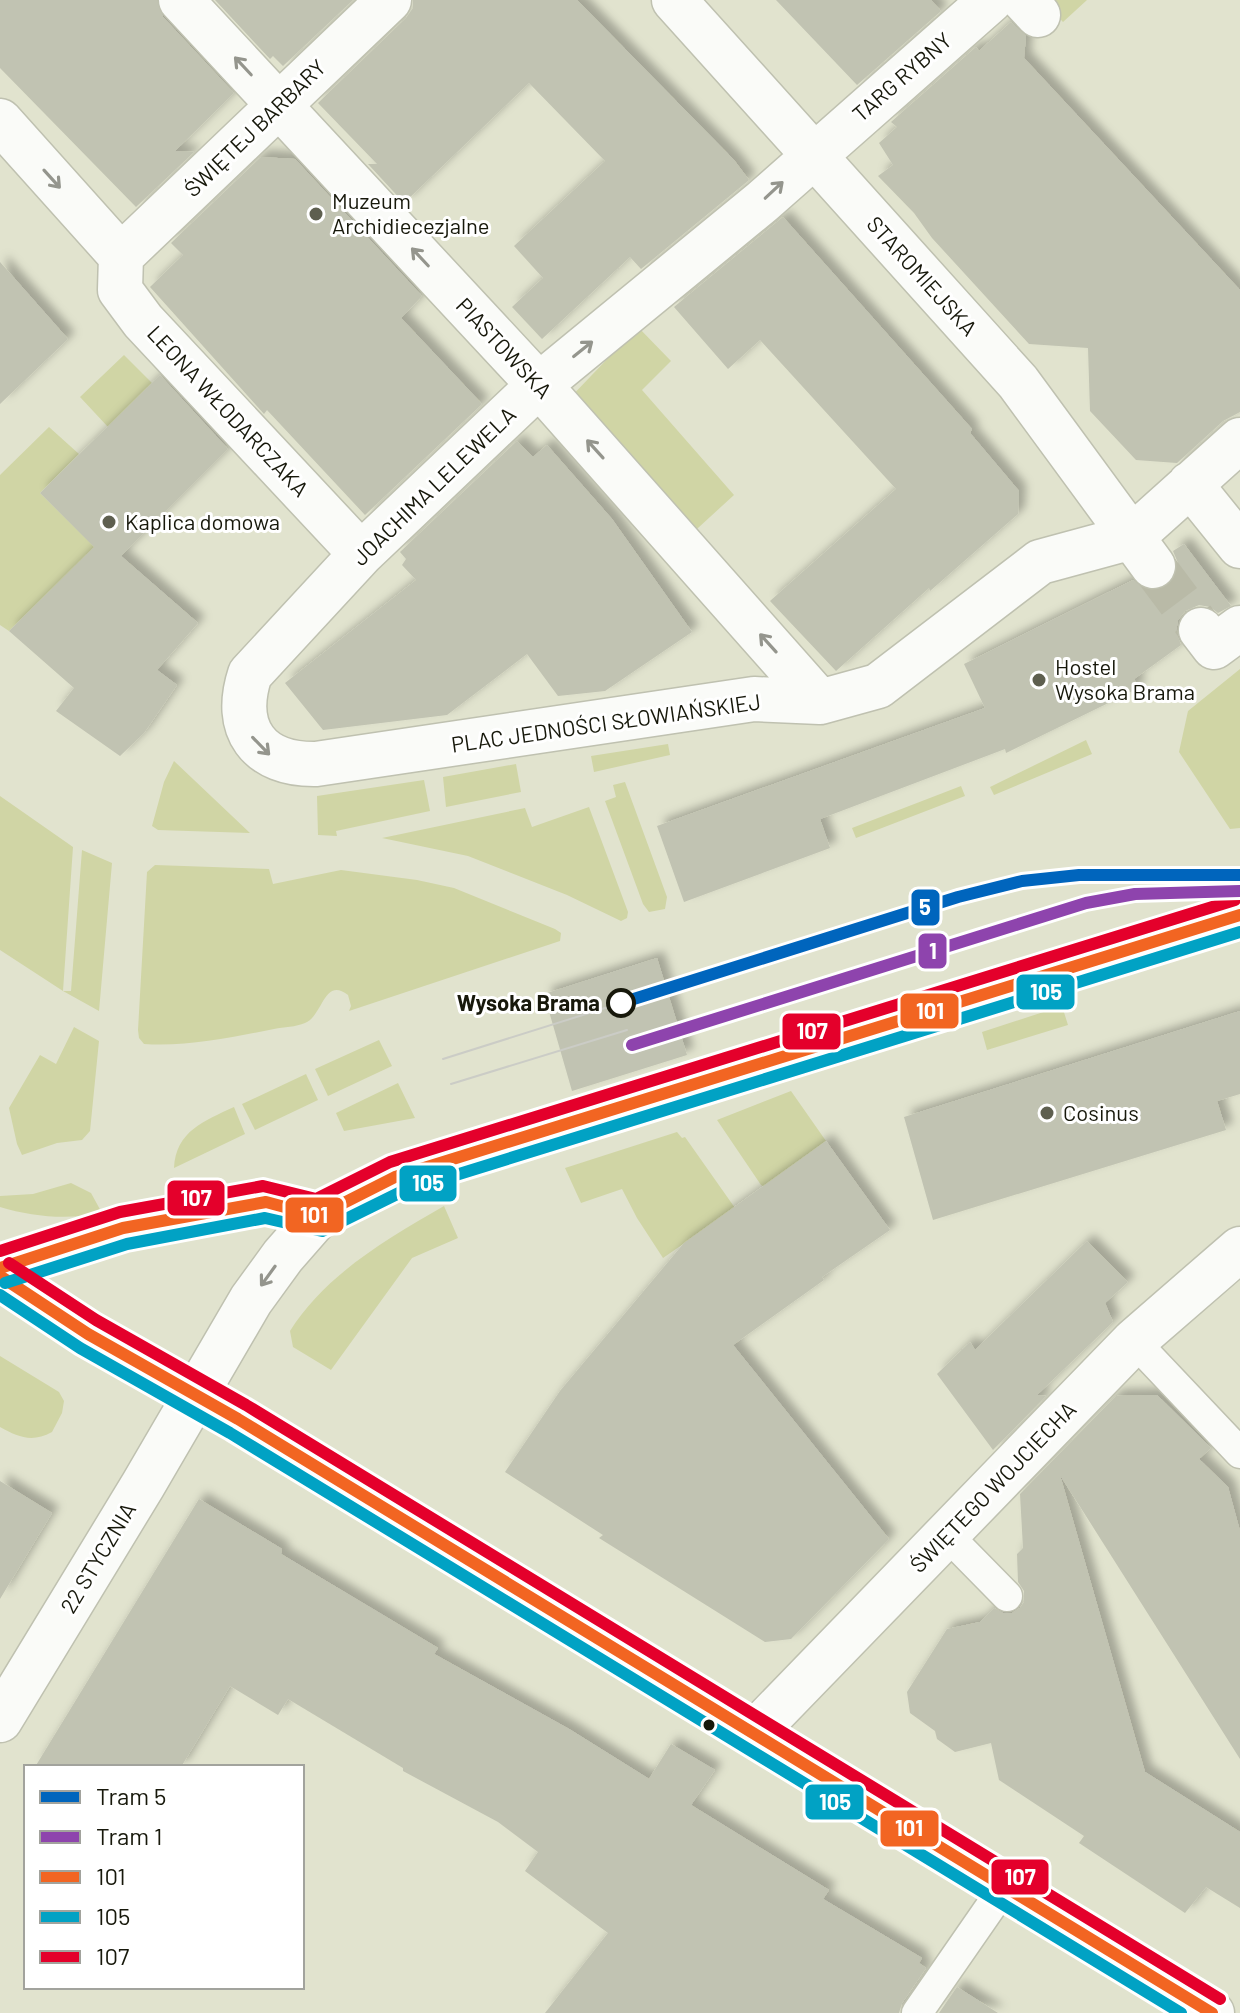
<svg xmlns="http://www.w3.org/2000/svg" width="1240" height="2013" font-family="Barlow,sans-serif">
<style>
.green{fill:#d0d5a5}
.building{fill:#c1c3b2;filter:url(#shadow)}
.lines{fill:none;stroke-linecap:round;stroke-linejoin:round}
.street-tunnel{stroke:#b9baa7;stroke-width:44;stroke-dasharray:44 22;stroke-linecap:butt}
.lane-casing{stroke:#bfc1b0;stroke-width:33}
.street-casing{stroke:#bfc1b0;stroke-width:47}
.secondary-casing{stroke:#bfc1b0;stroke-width:47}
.lane{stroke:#fafbf8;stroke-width:30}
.street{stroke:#fafbf8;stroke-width:44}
.secondary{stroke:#fafbf8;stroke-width:44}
.tram{stroke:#cbccc6;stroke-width:2}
.bus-1-casing{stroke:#fff;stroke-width:18}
.bus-2-casing{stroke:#fff;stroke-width:18}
.bus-3-casing{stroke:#fff;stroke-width:18}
.bus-1{stroke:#f26522;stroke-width:12}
.bus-2{stroke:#01a2c4;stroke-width:12}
.bus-3{stroke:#e4002b;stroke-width:12}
.tram-1-casing{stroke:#fff;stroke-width:18}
.tram-2-casing{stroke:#fff;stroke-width:18}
.tram-1{stroke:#0065bd;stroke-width:12}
.tram-2{stroke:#8e44ad;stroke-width:12}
.oneway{stroke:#94958d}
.poi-dot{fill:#5e5f4f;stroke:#fff;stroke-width:3}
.stop-dot{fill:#fff;stroke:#17180b;stroke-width:4}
.bus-dot{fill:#17180b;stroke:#fff;stroke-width:3}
.labels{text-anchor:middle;stroke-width:6;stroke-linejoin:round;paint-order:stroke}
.street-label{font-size:22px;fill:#17180b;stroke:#fff}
.poi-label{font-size:22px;fill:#17180b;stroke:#fff;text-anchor:start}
.stop-label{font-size:22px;font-weight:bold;fill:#17180b;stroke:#fff;text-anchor:end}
.line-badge{stroke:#fff;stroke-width:3}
.badge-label{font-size:22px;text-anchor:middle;font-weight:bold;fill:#fff}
</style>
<defs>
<filter id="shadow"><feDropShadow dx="7" dy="-7" stdDeviation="4" flood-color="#0004"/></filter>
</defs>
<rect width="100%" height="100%" fill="#e1e3ce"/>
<path class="green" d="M1042 0H1087L1063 22Z
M638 327 671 361 642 390 734 495 686 539 566 402Z
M124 355 152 383 108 427 80 397Z
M49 427 79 454 40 493 119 571 52 589 9 631 0 625V475Z
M1240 669V828L1230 829 1179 752 1188 711Z
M1086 740 1092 754 994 795 990 787Z
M668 744 670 755 594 772 591 756Z
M174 761 250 833 158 830 152 826 164 782Z
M516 764 521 792 446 807 443 777Z
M424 780 430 811 336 831 337 836 318 835 317 796Z
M625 782 667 897 665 909 649 912 643 904 605 801 616 797 613 785Z
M961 786 965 796 856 838 852 828Z
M0 796 73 847 63 991H71L82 850 112 863 99 1011 63 991 0 950Z
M589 807 628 912 627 918 621 921 567 895 468 856 382 838 525 808 532 827Z
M155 865 269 869 273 884 341 870 417 880 454 888 555 929 561 933 560 941 349 1011 351 1006 348 995C324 976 323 1016 305 1023 296 1027 284 1027 274 1029 233 1037 187 1047 144 1044L139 1038 138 1030 147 872Z
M1062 1006 1068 1025 987 1050 982 1032Z
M74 1027 99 1041 90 1131 82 1140 57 1143 22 1155 17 1144 9 1108 40 1055 56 1064Z
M379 1040 392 1066 328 1096 315 1069Z
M306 1074 318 1100 255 1130 242 1104Z
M398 1083 415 1118 344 1131 336 1113Z
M791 1091 826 1141 765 1187 761 1185 717 1120Z
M234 1107 245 1134 174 1168C176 1131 204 1121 234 1107Z
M677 1132 682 1138 685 1137 735 1208 663 1258 637 1218 622 1189 581 1203 565 1168Z
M71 1183 91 1193 102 1213C68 1220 33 1217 0 1207V1196L33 1194Z
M444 1206 458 1238 412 1258 331 1370 293 1347 290 1331C326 1274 387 1239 444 1206Z
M0 1356 59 1392 64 1401 62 1413 52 1432C32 1443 18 1437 0 1427Z"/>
<path class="building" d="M0 0H157L163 17 234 93 175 151 194 152 136 207 0 68Z
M215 0H353L283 66 273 56 270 59Z
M413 0H577L734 160 749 180 641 269 630 257 542 339 512 307 543 278 514 246 605 161 529 83 404 203 368 164H377L318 103 406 18 413 8Z
M776 0H931L941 11 857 85Z
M1011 22 1026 36 1024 58 1240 290V412L1223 421 1177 463 1136 460 1090 411 1088 348 1029 344 932 238 914 213 878 176 893 165 879 143 897 127 891 122 976 47 979 51Z
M261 157 295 159 422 296 401 318 482 404 365 515 267 410 264 414 150 287 183 255 171 243Z
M783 217 972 429 970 433 1019 491 1018 514 930 591 929 588 836 671 770 601 896 489 760 340 728 369 674 307Z
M0 262 68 339 0 404Z
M160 375 228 449 121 556 198 623 157 670 177 685 144 733 120 756 56 711 74 688 9 631 94 547 40 493Z
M517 441 533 457 547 445 612 519 692 632 605 691 558 696 527 654 447 715 323 730 285 683 416 580 402 565 406 559 400 552Z
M1184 544 1231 606 1218 613 1210 607 1199 605 1185 611 1178 620 1176 632 1181 645 1134 679 1139 688 1006 753 1005 749 820 819 830 848 684 902 657 826 985 708 964 664 1133 580 1144 589 1155 591 1167 587 1176 575 1178 563 1173 551Z
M657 958 687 1055 572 1091 544 994Z
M1240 1011V1094L1217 1101 1226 1130 933 1220 904 1117Z
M826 1141 890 1230 822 1277 824 1280 733 1345 889 1539 791 1639 765 1642 599 1538 603 1535 505 1472 560 1391 684 1243Z
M1087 1241 1128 1282 1105 1303 1113 1322 1037 1395 1046 1396 993 1450 937 1374 970 1342 975 1350Z
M1157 1395 1211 1448 1199 1459 1228 1487 1240 1531V1759L1060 1475 1145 1772 1240 1832V1908L1206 1887 1185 1913 1079 1843 1084 1836 999 1780 991 1743 955 1752 937 1739 935 1731 910 1713 907 1692 947 1629 980 1622 994 1608 1003 1613H1012L1020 1608 1024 1602V1591L1018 1582 1017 1554 1023 1548 1020 1494 1116 1396Z
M0 1481 52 1513 0 1599Z
M199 1499 282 1549 281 1554 438 1648 434 1654 569 1729 649 1779 671 1744 715 1770 691 1805 829 1890 823 1899 922 1958 919 1963 926 1968 902 2003 899 2013H545L608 1933 525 1871 538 1852 498 1822 403 1771V1768L288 1699 278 1715 230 1686 181 1767H35Z
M957 1987 998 2013H939Z"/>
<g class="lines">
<path class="street-tunnel" d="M1153 566 1201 630"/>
<defs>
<path id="lane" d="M1134 1341 1240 1453
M946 1534 1007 1596
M917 2013 1005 1886"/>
<path id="street" d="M181 0 539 385 820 702
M674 0 1018 382 1153 566
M991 0 762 202 539 385 361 554 250 674C232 729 258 765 316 764L754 699 820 702 878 686 1040 562 1132 537 1240 440
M1024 0 1038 15
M0 121 121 256
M121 256 120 290 143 321 361 554
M121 256 389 0
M1190 484 1240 546
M1201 630 1214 647 1240 628
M0 1268 123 1228 266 1202 318 1216
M0 1720 143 1485 251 1300 283 1256 318 1216 395 1177 1240 915
M754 1733 1134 1341 1240 1249"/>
<path id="secondary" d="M0 1276 88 1334 238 1419 1212 2013"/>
</defs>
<use href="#lane" class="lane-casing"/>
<use href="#street" class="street-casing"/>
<use href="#secondary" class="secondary-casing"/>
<use href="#lane" class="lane"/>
<use href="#street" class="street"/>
<use href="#secondary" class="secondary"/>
<path class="tram" d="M443 1059 621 1003
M451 1084 627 1030"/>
<defs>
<path id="bus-1" d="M0 1268 123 1228 266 1202 318 1216 395 1177 1240 915
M0 1276 88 1334 238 1419 1212 2013"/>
<path id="bus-2" d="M5 1283 127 1244 265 1218 322 1231 401 1192 1240 932
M0 1295 80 1348 230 1433 1181 2013"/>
<path id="bus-3" d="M0 1251 120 1212 263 1186 316 1199 390 1162 1235 900
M9 1263 96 1320 246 1405 1220 1999"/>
</defs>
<use href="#bus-1" class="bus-1-casing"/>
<use href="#bus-2" class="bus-2-casing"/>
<use href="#bus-3" class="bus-3-casing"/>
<use href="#bus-1" class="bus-1"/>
<use href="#bus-2" class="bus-2"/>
<use href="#bus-3" class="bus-3"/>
<defs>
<path id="tram-1" d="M621 1003 958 897 1022 881 1079 875H1240"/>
<path id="tram-2" d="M632 1045 1086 903 1135 894 1240 891"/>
</defs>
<use href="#tram-1" class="tram-1-casing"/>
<use href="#tram-2" class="tram-2-casing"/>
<use href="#tram-1" class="tram-1"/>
<use href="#tram-2" class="tram-2"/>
</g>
<defs><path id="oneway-shaft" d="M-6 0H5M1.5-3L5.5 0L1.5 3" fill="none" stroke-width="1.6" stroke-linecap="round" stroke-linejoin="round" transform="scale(2)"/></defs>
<g class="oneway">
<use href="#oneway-shaft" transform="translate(243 66) rotate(-133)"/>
<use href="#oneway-shaft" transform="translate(52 179) rotate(48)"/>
<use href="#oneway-shaft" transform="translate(774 190) rotate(-43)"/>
<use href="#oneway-shaft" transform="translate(420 257) rotate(-133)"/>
<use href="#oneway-shaft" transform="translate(583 349) rotate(-39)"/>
<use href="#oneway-shaft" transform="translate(595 449) rotate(-132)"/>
<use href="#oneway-shaft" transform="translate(768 643) rotate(-132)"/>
<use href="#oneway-shaft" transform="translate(261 746) rotate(46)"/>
<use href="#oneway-shaft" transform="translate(268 1276) rotate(126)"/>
</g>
<g class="poi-dot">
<circle cx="316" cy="214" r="8"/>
<circle cx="109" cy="522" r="8"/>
<circle cx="1039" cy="680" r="8"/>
<circle cx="1047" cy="1113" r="8"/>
</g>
<circle class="stop-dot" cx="621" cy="1003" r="13"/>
<circle class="bus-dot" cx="709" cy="1725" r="7"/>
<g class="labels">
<g class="street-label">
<text transform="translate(902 77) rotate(-41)" y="8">TARG RYBNY</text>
<text transform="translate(255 128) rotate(-44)" y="8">ŚWIĘTEJ BARBARY</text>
<text transform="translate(922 276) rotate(48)" y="8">STAROMIEJSKA</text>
<text transform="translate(504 348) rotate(47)" y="8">PIASTOWSKA</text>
<text transform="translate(228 411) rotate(47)" y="8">LEONA WŁODARCZAKA</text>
<text transform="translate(434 486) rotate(-44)" y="8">JOACHIMA LELEWELA</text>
<text transform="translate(606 723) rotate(-8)" y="8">PLAC JEDNOŚCI SŁOWIAŃSKIEJ</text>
<text transform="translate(993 1487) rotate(-46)" y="8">ŚWIĘTEGO WOJCIECHA</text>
<text transform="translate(98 1558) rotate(-59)" y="8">22 STYCZNIA</text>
</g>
<g class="poi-label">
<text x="332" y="209">Muzeum<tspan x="332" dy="25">Archidiecezjalne</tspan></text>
<text x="125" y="530">Kaplica domowa</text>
<text x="1055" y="675">Hostel<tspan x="1055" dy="25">Wysoka Brama</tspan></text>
<text x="1063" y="1121">Cosinus</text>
</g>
<g class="stop-label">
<text x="600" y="1011">Wysoka Brama</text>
</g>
</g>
<g class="line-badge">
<rect x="910" y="888" width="31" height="39" rx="8" fill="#0065bd"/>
<rect x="917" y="932" width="31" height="38" rx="8" fill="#8e44ad"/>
<rect x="1015" y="973" width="61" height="38" rx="8" fill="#01a2c4"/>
<rect x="899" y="992" width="61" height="38" rx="8" fill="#f26522"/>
<rect x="781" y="1012" width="61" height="39" rx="8" fill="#e4002b"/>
<rect x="398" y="1164" width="60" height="39" rx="8" fill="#01a2c4"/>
<rect x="166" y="1179" width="60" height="38" rx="8" fill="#e4002b"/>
<rect x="284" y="1196" width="61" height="38" rx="8" fill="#f26522"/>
<rect x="804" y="1783" width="61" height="38" rx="8" fill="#01a2c4"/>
<rect x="879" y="1809" width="61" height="39" rx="8" fill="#f26522"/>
<rect x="990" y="1858" width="60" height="38" rx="8" fill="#e4002b"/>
</g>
<g class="badge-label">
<text x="925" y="915">5</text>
<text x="933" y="959">1</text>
<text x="1046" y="1000">105</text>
<text x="930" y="1019">101</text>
<text x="812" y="1039">107</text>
<text x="428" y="1191">105</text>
<text x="196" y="1206">107</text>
<text x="314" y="1223">101</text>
<text x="835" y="1810">105</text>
<text x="909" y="1836">101</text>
<text x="1020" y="1885">107</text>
</g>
<rect x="24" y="1765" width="280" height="224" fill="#ffffff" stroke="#a2a39d" stroke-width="2"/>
<rect x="40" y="1791" width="40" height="12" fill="#0065bd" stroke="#a2a39d" stroke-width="2"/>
<text x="96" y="1805" font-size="24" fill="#17180b">Tram 5</text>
<rect x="40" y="1831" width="40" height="12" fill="#8e44ad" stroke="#a2a39d" stroke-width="2"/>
<text x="96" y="1845" font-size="24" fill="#17180b">Tram 1</text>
<rect x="40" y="1871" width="40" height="12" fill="#f26522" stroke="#a2a39d" stroke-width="2"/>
<text x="96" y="1885" font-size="24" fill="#17180b">101</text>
<rect x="40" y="1911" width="40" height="12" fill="#01a2c4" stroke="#a2a39d" stroke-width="2"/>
<text x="96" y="1925" font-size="24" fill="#17180b">105</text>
<rect x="40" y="1951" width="40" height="12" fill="#e4002b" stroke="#a2a39d" stroke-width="2"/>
<text x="96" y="1965" font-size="24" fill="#17180b">107</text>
</svg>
